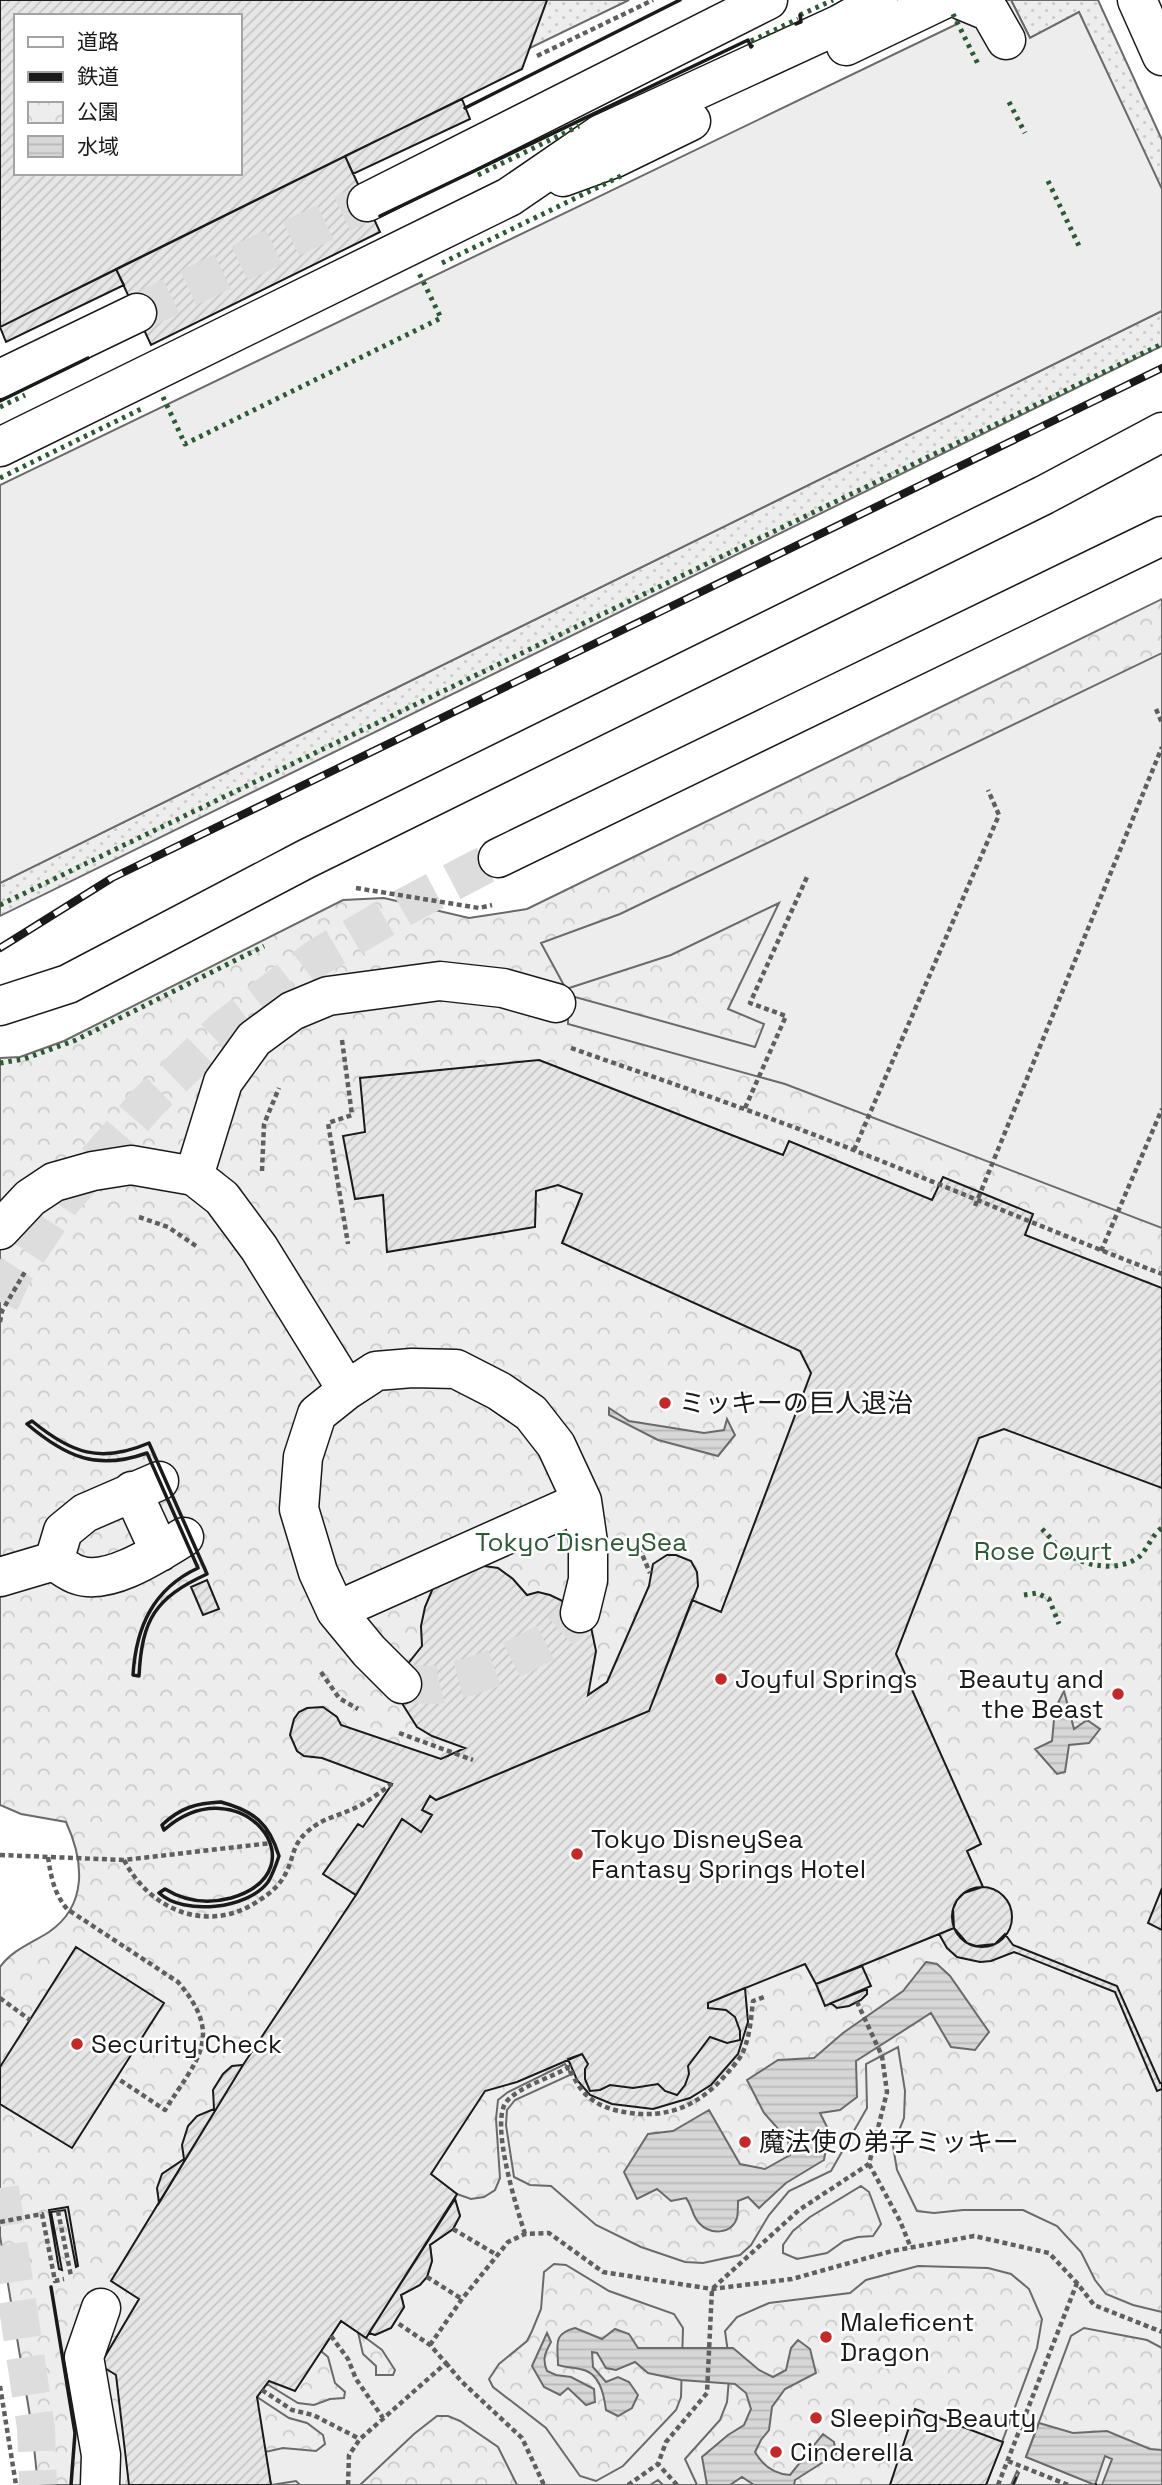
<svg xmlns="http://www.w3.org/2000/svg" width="1162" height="2485" font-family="'Space Grotesk','Noto Sans JP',sans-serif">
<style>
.grass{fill:url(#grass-dots);stroke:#6a6a6a;stroke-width:2}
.park{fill:url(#park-crowns);stroke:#6a6a6a;stroke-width:2}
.built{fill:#ededed;stroke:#6a6a6a;stroke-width:2;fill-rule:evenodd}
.water{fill:url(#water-rules);stroke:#6a6a6a;stroke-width:2}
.building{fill:url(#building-hatch);stroke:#1a1a1a;stroke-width:2;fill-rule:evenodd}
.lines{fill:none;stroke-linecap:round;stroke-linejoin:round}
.minor-tunnel{stroke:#ddd;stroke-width:38;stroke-dasharray:38 19;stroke-linecap:butt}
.minor-casing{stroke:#1a1a1a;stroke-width:41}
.path{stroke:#5f5f5f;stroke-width:4.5;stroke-dasharray:5 3.5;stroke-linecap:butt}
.minor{stroke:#fff;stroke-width:38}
.rail-casing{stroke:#1a1a1a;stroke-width:8}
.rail{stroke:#fff;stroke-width:5;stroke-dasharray:16;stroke-linecap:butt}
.hedge{stroke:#2b5a34;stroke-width:5;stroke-dasharray:3.5 5;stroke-linecap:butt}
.fence{stroke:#1a1a1a;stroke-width:2;stroke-dasharray:9 3.5;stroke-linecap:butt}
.wall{stroke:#1a1a1a;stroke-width:3.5}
.poi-dot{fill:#c62828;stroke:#fff;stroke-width:2.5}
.labels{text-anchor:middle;stroke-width:5;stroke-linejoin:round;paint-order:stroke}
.poi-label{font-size:26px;fill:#1a1a1a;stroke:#fff;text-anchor:start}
.park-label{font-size:26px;fill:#2b5a34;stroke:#fff}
</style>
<defs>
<pattern id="grass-dots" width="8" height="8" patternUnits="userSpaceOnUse" patternTransform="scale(1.75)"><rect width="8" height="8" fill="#ededed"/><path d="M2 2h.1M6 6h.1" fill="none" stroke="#cbcbcb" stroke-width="1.8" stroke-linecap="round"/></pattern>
<pattern id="park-crowns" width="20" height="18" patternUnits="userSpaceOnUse" patternTransform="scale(1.75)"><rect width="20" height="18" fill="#ededed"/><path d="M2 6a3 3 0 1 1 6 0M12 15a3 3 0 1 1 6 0" fill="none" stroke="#cbcbcb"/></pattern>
<pattern id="water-rules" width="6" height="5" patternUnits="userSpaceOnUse" patternTransform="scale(1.75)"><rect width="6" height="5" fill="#d7d7d7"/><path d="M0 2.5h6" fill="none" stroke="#b8b8b8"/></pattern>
<pattern id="building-hatch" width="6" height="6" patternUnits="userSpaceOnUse" patternTransform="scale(1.75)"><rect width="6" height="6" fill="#e6e6e6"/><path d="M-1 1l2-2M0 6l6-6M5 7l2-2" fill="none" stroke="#c5c5c5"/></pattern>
</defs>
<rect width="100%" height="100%" fill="#fff"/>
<path class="grass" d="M547 0H629L528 49Z
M1011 0H1098L1162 140V191L1079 13 1030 38Z
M1162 311V346L0 916V883Z"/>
<path class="park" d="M1162 599V2485H38L32 2428 0 2236V1967C12 1950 32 1943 49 1932 88 1905 84 1861 66 1822L21 1814 0 1805V1058L20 1057 64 1041 343 900 384 898 469 918 527 909Z"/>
<path class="built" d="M964 0H1011L1030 38 1079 12 1162 189V311L0 883V485L955 25Z
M1162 653V1228L785 1084 568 1024V995L755 1047 764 1024 728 1009 779 903 671 955 566 989 541 943 620 914Z
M898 2047 905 2091 904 2118 893 2146 897 2170 917 2211 934 2213 963 2210H1023L1057 2226 1081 2252 1095 2280 1106 2294 1133 2305 1162 2312V2348L1147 2340 1084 2328 1071 2336 1026 2457 1096 2485H1014L1019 2473 1017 2471 1011 2485H986L1037 2348 1042 2319 1029 2289 1011 2274 988 2268 918 2266 866 2280 850 2293 769 2303 737 2317 725 2331 730 2367 727 2402 720 2420 685 2459 697 2485H663L658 2480 650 2485H517L498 2447 460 2421 448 2416H437L414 2434 360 2485H300L296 2481 271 2485 265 2452 283 2448 316 2451 325 2444 323 2435 307 2423 289 2418 257 2397 267 2384 298 2403 314 2405 330 2399 344 2398 345 2392 335 2383 328 2357 321 2351 341 2321 358 2332 363 2354 376 2366V2375H393L395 2370 382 2350 366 2338 369 2333 375 2335 391 2328 404 2307 401 2295 419 2285 427 2277 432 2261 430 2245 453 2229 460 2216 455 2199 457 2194 471 2199 484 2197 495 2190 500 2178 496 2119 498 2100 508 2092 565 2064 568 2068 570 2075 515 2100 507 2110 506 2125 514 2177 530 2185 551 2186 596 2225 641 2247 685 2262 703 2263 740 2255 751 2245 769 2215 789 2191 831 2171 867 2108 866 2064ZM861 2186 869 2192 881 2224 873 2236 858 2237 844 2241 827 2253 797 2259 783 2253V2245L793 2231 810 2217ZM554 2264 566 2265 609 2291 674 2314 683 2328 681 2397 676 2410 623 2466 596 2481 580 2476 546 2428 493 2387 489 2379 499 2364 527 2341 532 2331 541 2309 544 2272Z"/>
<path class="water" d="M609 1408 629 1421 704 1433 724 1430 727 1419 735 1435 718 1456 658 1440 609 1415Z
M1064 1691 1074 1729 1087 1720 1100 1729 1089 1743 1069 1745 1065 1772 1057 1774 1035 1749 1052 1741 1055 1709Z
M926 1962 937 1964 950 1976 989 2032 975 2050 951 2047 931 2013 856 2061 857 2097 840 2110 820 2113 829 2131 824 2160 786 2183 759 2208 748 2197 738 2201C738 2206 738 2213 737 2218 731 2235 710 2235 699 2223 692 2216 692 2205 686 2198L671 2201 657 2189 637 2199 624 2172 648 2134 673 2131 709 2110 740 2164 765 2169 790 2155 788 2140 764 2113 747 2080 778 2060 814 2058 843 2033 903 1991Z
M575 2328 602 2339 615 2329 629 2334 638 2348H733L759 2370 773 2377 786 2370 791 2348 798 2340 810 2349 816 2373 785 2389 772 2407 769 2430 761 2440 755 2452C763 2466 774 2474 790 2475L823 2434 834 2442 836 2454 795 2480 794 2485H754L742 2477 730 2485H707L702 2457 728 2435 744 2425 751 2409 746 2393 735 2384 681 2380 648 2373 635 2362 616 2370 606 2368 597 2353 592 2352 593 2367 606 2382 618 2377 629 2382 638 2395 632 2408 618 2416 606 2410C604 2395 600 2372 580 2369 572 2367 567 2368 558 2365 558 2345 552 2334 575 2328Z
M547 2333 551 2342C545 2353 542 2359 547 2371L556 2375 571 2377 594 2389 595 2402 586 2405 568 2388 560 2395 544 2387 532 2366Z
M1039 2423 1073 2433 1107 2431 1150 2449 1162 2450V2485H1102L1112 2459 1105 2456 1095 2485 1026 2457Z"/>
<path class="building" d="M0 0H547L522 69 0 327ZM16 16H240V173H16Z
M462 99 470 119 353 174 345 156Z
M345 156 380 232 151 345 116 269Z
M116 269 124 285 6 342 0 327Z
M539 1060 783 1155 789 1141 932 1200 943 1177 1033 1214 1025 1235 1162 1288V1488L1004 1429 979 1438 896 1654 981 1844 967 1851 983 1887 964 1893 957 1900 953 1909 954 1928 816 1984 805 1964 708 2003V2008L726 2010 735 2017 740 2031V2040L727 2043 710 2037 688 2066 689 2074 685 2085 677 2095 665 2091 658 2084 633 2088 610 2085 600 2090 590 2091 585 2079V2069L588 2064 582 2054 517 2082 485 2091 431 2174 457 2194 366 2338 341 2321 295 2391 269 2381 257 2397 271 2485H129L116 2375 100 2365 139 2299 111 2281 243 2065 356 1895 402 1819 421 1832 432 1815 422 1810 430 1796 436 1800 649 1711 692 1600 721 1612 811 1373 800 1351 562 1243 582 1194 558 1185 536 1191 535 1227 387 1252 383 1195 355 1199 343 1136 365 1132 360 1078Z
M667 1555H676L691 1561 697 1572 698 1586 649 1711 436 1800 430 1796 422 1810 432 1815 421 1832 402 1819 356 1895 323 1874 358 1824 363 1827 392 1784 322 1758 304 1756 297 1751 290 1735 294 1719 299 1712 307 1708 323 1707 337 1717 341 1725 441 1759 465 1748 432 1736 417 1727 403 1705 401 1693 407 1665 422 1646 421 1626 425 1607 433 1588 477 1565 498 1568 513 1579 527 1595 538 1592 550 1595 569 1604 591 1627 596 1651 588 1695 607 1682 649 1586 653 1564Z
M207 1580 219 1609 203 1615 191 1587Z
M952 1917a30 30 0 1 1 60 0a30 30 0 1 1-60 0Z
M1162 1888V1930L1148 1923Z
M954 1928 967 1943 976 1946 995 1944 1005 1934 1013 1945 1117 1986 1160 2083H1162V2089L1157 2091 1115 1992 1014 1952 991 1961 980 1962 957 1957 947 1948 939 1934Z
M76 1947 164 2003 72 2148 0 2104V2067Z
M862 1966 871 1986 825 2006 816 1984Z
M745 1988 748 2022 738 2054 711 2085 690 2098 653 2109 612 2104 590 2095 577 2080 568 2059 582 2054 588 2064 585 2069V2079L590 2091 600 2090 610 2085 633 2088 658 2084 665 2091 677 2095 685 2085 689 2074 688 2066 710 2037 727 2043 740 2040V2031L735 2017 726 2010 708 2008V2003Z
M867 1989V1994L861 2000 849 2006 837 2008 831 2003Z
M243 2065 159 2203 157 2188 162 2174 184 2159 182 2145 188 2126 197 2116 214 2109 213 2090 223 2074 232 2066Z
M455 2199 460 2216 453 2229 430 2245 432 2261 427 2277 420 2285 401 2295 404 2307 391 2328 375 2335 369 2333Z
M68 2207 78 2266 76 2267 65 2210 51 2212 62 2270 59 2269 49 2210Z
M915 2409 1003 2442 986 2485H890Z"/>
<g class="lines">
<path class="minor-tunnel" d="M137 313 367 202
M0 1302 12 1276 62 1201 148 1102 224 1029 318 957 408 905 498 858
M402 1684 437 1685 472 1676 502 1665 551 1640 580 1613
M0 2188 36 2428 38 2485"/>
<defs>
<path id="minor" d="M961 0 990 12 1006 40
M1137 0 1162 56
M846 46 942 0
M563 177 615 158 691 121
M367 202 768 0
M0 379 137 313
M0 447 509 197 601 134 840 24 874 5 878 0
M498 858 1162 536
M0 1006 68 984 306 859 1044 495 1162 432
M0 1230 30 1198 54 1182 93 1171 131 1165 194 1176
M347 1390 259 1248 222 1198 194 1176 223 1082 254 1039 292 1011 328 996 440 981 503 988 556 1003
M132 1491 160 1552
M54 1561 63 1531 85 1513 159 1481
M0 1577 54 1561C62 1566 70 1573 78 1575 109 1586 158 1553 184 1537
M336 1611 582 1501
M402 1684 369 1651 336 1611 318 1572 299 1509 303 1457 317 1414 347 1390 376 1371 412 1368 456 1369 499 1391 531 1413 556 1445 582 1501 588 1542V1580L580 1613
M100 2485 101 2455 84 2357 101 2308"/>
</defs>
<use href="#minor" class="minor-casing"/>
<path class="path" d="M537 56 653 0
M1156 709 1162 723
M356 888 479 908 492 905
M342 1040 352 1115 328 1123 348 1244
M571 1048C665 1081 759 1113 851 1149 955 1190 1058 1234 1162 1274
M745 1108 786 1016 750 1003 807 877
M854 1150 999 815 988 790
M262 1171 264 1124 279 1088
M975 1206 1162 747
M139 1217 168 1227 196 1246
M1101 1251 1162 1109
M0 1322 2 1311 26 1270
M636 1540 650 1573
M321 1672 339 1698 358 1709
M399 1733 473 1760
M0 1855 124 1860 271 1843
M48 1857C51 1877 54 1893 67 1909L178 1982C225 2037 197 2059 165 2110L117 2078
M124 1860C148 1907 201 1932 250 1906 262 1899 276 1890 283 1878 297 1856 288 1844 316 1825 330 1816 347 1813 361 1805 371 1799 382 1791 392 1784
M0 1998 30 2020
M869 2164 900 2221 911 2248
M58 2211 71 2276
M0 2222 42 2214 55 2281 64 2279
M453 2229 497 2255
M525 2234C517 2209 489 2121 507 2101 520 2086 551 2078 569 2067 574 2078 580 2091 590 2098 599 2106 613 2110 624 2112 668 2120 701 2105 729 2071 733 2066 739 2060 742 2054 750 2037 751 2019 753 2001L764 1997
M427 2277 462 2299
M331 2336 348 2359 356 2379 383 2418
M430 2345 462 2299 508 2242 525 2234 549 2233 603 2272 712 2289 792 2279 892 2251 974 2236 1049 2253 1077 2283 1094 2305 1162 2332
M446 2363 461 2381 522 2438 544 2485
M0 2386 16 2485
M262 2390 292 2410 313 2415 360 2439
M1008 2461 1068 2485
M348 2485 349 2455 360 2439 446 2363 430 2345 396 2322
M628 2485 658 2464
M677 2485 658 2464 666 2442 707 2393 712 2289 799 2210 869 2164 887 2092 882 2056 857 2002
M998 2485 1077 2283"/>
<use href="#minor" class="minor"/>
<defs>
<path id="rail" d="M0 948 112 878 1162 368"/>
</defs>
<use href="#rail" class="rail-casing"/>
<use href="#rail" class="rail"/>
<path class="hedge" d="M953 14 978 64
M800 15 833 0
M751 41 798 19
M1009 102 1025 133
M478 175 579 126
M1048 181 1080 248
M442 263 623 175
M163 397 185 444 441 318 418 271
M0 407 25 395
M0 478 145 407
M0 905 1162 344
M0 1063 24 1059 76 1040 264 946
M1042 1529C1050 1537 1057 1546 1066 1553 1085 1567 1119 1572 1139 1557 1148 1549 1152 1534 1162 1528
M1024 1595 1037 1593 1049 1599 1059 1624"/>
<path class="fence" d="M1095 2484 1097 2485
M1013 2485 1018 2473"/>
<path class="wall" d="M796 24 801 22 800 15
M465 108 680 0
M380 216 748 40 751 47 752 46
M0 401 88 358
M32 1421C71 1453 100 1464 149 1443L207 1574C155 1598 142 1619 139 1676L133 1675C136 1627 153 1589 198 1568L147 1453C97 1471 66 1457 27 1424Z
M221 1802C254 1811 269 1823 279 1856 276 1865 273 1874 268 1882 248 1909 184 1916 159 1893L165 1889C186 1902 208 1904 231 1898 325 1870 240 1763 164 1830L162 1825C180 1808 196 1803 221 1802Z
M51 2287 75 2433 71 2485"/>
</g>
<g class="poi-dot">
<circle cx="665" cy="1403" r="7"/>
<circle cx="721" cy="1679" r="7"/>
<circle cx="1118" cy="1694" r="7"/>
<circle cx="577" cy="1854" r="7"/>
<circle cx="77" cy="2044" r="7"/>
<circle cx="745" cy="2142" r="7"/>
<circle cx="826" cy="2337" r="7"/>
<circle cx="816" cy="2418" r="7"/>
<circle cx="776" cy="2452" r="7"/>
</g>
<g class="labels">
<g class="poi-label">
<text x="679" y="1412">ミッキーの巨人退治</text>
<text x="735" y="1688">Joyful Springs</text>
<text x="1104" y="1688" text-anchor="end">Beauty and<tspan x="1104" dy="30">the Beast</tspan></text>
<text x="591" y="1848">Tokyo DisneySea<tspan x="591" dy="30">Fantasy Springs Hotel</tspan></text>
<text x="91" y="2053">Security Check</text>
<text x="759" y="2151">魔法使の弟子ミッキー</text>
<text x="840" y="2331">Maleficent<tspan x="840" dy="30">Dragon</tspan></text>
<text x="830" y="2427">Sleeping Beauty</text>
<text x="790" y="2461">Cinderella</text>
</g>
<g class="park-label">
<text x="581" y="1551">Tokyo DisneySea</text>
<text x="1043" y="1560">Rose Court</text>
</g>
</g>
<rect x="14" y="14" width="228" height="161" fill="#ffffff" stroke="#a3a3a3" stroke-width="2"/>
<rect x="28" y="37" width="35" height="10" fill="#ffffff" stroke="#a3a3a3" stroke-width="2"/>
<text x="77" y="49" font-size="21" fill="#1a1a1a">道路</text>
<rect x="28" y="72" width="35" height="10" fill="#1a1a1a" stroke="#a3a3a3" stroke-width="2"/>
<text x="77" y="84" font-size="21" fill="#1a1a1a">鉄道</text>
<rect x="28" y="102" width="35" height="21" fill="url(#park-crowns)" stroke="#a3a3a3" stroke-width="2"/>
<text x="77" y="119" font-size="21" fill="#1a1a1a">公園</text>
<rect x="28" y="136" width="35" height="21" fill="url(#water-rules)" stroke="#a3a3a3" stroke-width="2"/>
<text x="77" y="154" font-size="21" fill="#1a1a1a">水域</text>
</svg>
